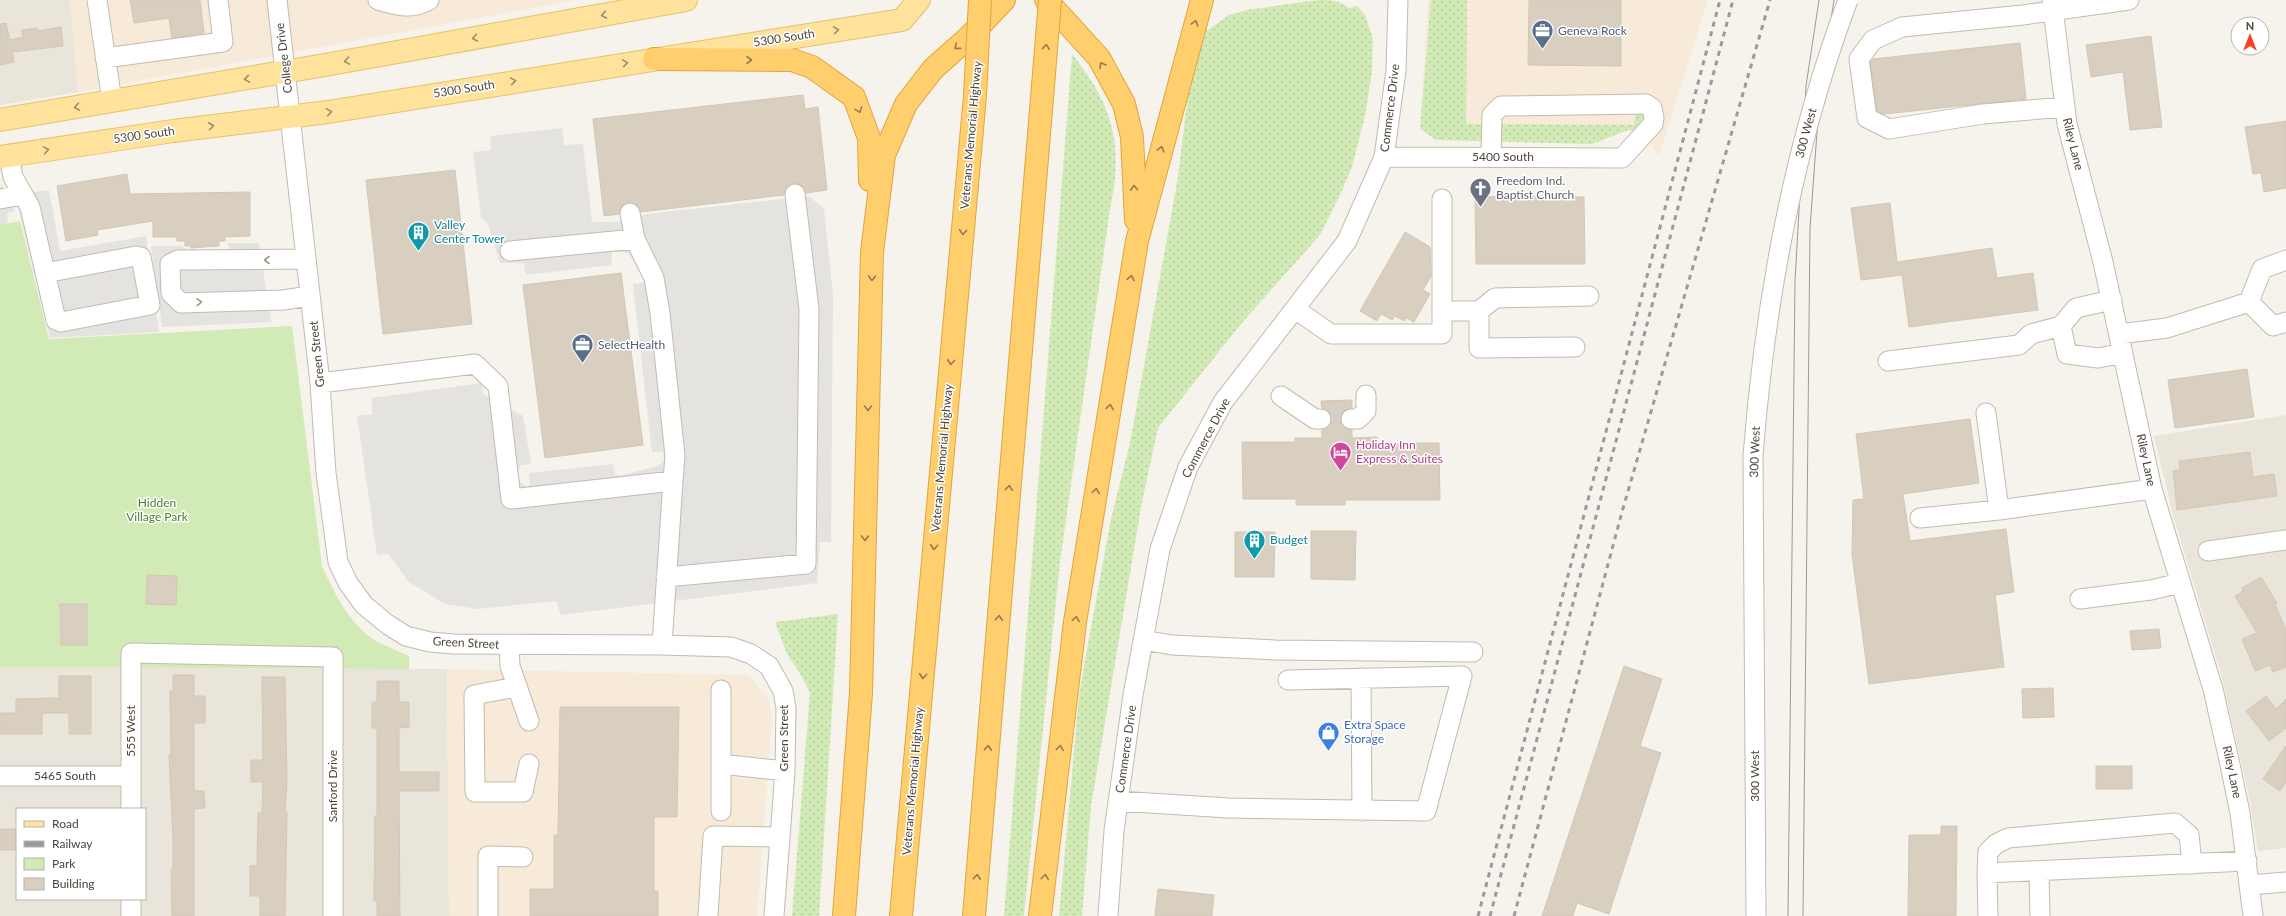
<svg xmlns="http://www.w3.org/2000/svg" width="2286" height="916" font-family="Lato,sans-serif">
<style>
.residential{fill:#eae5da;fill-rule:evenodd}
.commercial{fill:#f7ead8}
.grass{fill:url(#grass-dots)}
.park{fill:#d2eab5}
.parking{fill:#e5e3e0}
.building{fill:#d8cfc1;stroke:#d3c7b4}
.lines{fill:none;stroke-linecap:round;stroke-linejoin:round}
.minor-tunnel{stroke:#d4d0c8;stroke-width:19;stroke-dasharray:19 10;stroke-linecap:butt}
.minor-casing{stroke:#c2bbae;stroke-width:21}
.major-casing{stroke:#e6c16a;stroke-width:24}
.highway-casing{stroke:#e0a43c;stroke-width:24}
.minor{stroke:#fff;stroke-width:19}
.major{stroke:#ffe39c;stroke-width:22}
.highway{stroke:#ffcf6e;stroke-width:22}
.tram{stroke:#9a9a9a;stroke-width:1}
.rail{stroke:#9a9a9a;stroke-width:3;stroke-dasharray:5 5;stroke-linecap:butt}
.minor-bridge-casing{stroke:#c2bbae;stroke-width:21;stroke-linecap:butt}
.highway-bridge-casing{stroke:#e0a43c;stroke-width:24;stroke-linecap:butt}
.minor-bridge{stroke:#fff;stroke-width:19}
.highway-bridge{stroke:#ffcf6e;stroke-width:22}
.oneway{stroke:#9c8c66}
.oneway2{stroke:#937c4e}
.oneway3{stroke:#9c9892}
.labels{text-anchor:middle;stroke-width:3;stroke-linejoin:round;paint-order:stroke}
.service-label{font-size:12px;fill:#4e5e75;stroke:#fff;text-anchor:start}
.street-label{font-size:12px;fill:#4b4439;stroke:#fff}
.worship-label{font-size:12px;fill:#5b616d;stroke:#fff;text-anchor:start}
.culture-label{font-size:12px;fill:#0d838f;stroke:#fff;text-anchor:start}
.hotel-label{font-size:12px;fill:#b23c85;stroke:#fff;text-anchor:start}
.park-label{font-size:12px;fill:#4a7f2a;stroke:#fff}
.shop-label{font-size:12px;fill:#366cbe;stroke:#fff;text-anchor:start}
</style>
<defs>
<pattern id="grass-dots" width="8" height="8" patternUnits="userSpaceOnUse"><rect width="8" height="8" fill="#d2eab5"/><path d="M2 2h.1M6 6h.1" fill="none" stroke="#b6ca9c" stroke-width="1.8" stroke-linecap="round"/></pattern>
</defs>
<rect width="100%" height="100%" fill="#f6f3ec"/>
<path class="residential" d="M0 0H70L78 92 0 105Z
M2286 415V848L2258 851 2249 796 2221 674 2173 515 2154 436Z
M0 667 447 669 449 916H0ZM17 809H145V899H17Z"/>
<path class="commercial" d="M70 0H575L78 92Z
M1428 0H1708L1659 156 1646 138 1628 130 1592 144 1436 140 1420 129Z
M447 669 749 675 768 698 772 716 757 916H449Z"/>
<path class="grass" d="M1318 0C1330 0 1339 0 1349 8L1357 6 1365 15 1373 39 1372 72 1365 116 1352 167 1338 199 1320 235 1241 324 1158 428 1142 502 1091 806 1082 916H1059L1079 696 1087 649 1111 519 1130 443 1178 177 1191 70 1205 28 1208 30 1229 15 1247 10Z
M1431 0H1467L1466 124 1634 125 1636 111 1650 116 1634 130H1628L1592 144 1436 140 1420 129Z
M1072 54C1113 105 1124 145 1110 209L1060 562 1024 916H1004Z
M838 614 819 916H792L810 693 801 675 787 654 775 622Z"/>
<path class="park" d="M20 221 49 339 292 326 322 566C335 594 350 626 378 642 388 647 398 651 409 656V669L0 667V225Z"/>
<path class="parking" d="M562 128 564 145 583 144 592 222H614L647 214 809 196 824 209 833 295 831 542H820L817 583 561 615 556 601 477 609 445 604 409 582 388 554 377 555 357 416 372 414V398L482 383 483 394 523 416 531 464 521 465 518 469 520 482 527 487 530 484 529 473 613 464 615 474 619 476 657 466 663 462 664 457 662 452H652L633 284 643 283 644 279 629 254 624 252H612L611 265 526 275 524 263H500L488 224 481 217 473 152 491 150 490 136Z
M2 184 15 211 7 213 8 223 0 225V190Z
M49 190 60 251 146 236 159 332 50 338 15 195Z
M227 243H259L271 322 162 327 151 246H183L190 257 233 254Z"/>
<path class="building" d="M130 0H200L204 33 172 38 169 18 134 23Z
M1529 0H1621V66L1528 65Z
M6 23 10 40 23 37 22 30 37 28 38 31 61 27 63 46 12 52 14 62 0 65V24Z
M2151 36 2162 127 2130 130 2123 72 2091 77 2086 45Z
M2020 43 2026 99 1884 114 1877 111 1870 62 1873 59Z
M803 95 805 109 818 107 827 190 806 193 804 187 794 183 788 185 784 195 641 212 638 206 628 202 623 205 619 214 604 216 593 119Z
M2286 121V188L2264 192 2261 173 2253 174 2245 127Z
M455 170 472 324 383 334 366 180Z
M127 174 130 194 250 192V236L225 237V241H219V246L191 248V246H185V241H177V237H153V221L97 230 98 235 66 241 57 186Z
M1519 196 1584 197 1585 264H1476L1475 197Z
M1890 203 1897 262 1992 248 1997 278 2033 273 2038 310 1909 327 1902 275 1861 280 1851 208Z
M1405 232 1430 247 1431 276 1423 290 1430 294 1414 322 1406 318 1404 321 1395 316 1392 320 1381 314 1377 321 1360 311Z
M621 273 643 445 545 458 523 285Z
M2247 369 2254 417 2175 428 2168 380Z
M1352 400V408L1345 410 1340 419 1345 428 1352 430V438L1377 437V443H1439L1440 500H1345V505H1296V499H1243L1242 442H1295V438H1322V430L1330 425 1332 419 1330 413 1322 408 1321 401Z
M1970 419 1979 483 1903 494 1910 541 2006 529 2014 592 1995 595 2004 667 1869 684 1852 554 1853 500 1864 499 1856 434Z
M2250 452 2253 477 2274 474 2277 496 2177 510 2173 471 2180 470 2179 461Z
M1311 531H1356L1355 580 1311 579Z
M1235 532H1275L1274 577H1235Z
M147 575 177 576 176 605 146 604Z
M2261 577 2277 603 2275 604 2286 630V667L2273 672 2270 665 2255 671 2242 639 2257 633 2235 596 2243 591 2242 588Z
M60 604H87V645H61Z
M2159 629 2161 648 2132 650 2130 631Z
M1624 666 1662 679 1640 746 1661 753 1609 914 1577 903 1573 916H1542Z
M173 675H194V696H205V723H194V791H204L205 808 194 809V916H172L171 869H173V838L169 754 171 755 170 691H173Z
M59 676H91V734H69V713H42V734H0V713H16V699L59 698Z
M262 677H285L287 782 285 812H287L285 916H260V896H250V866H257L258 813H262L263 782H251V760H263Z
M377 681H399V702H409V727L399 728V772H439V791H399L400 916H377V901H374L375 816H377V728H372V702H377Z
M2053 688 2054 717 2023 718 2022 689Z
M2266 696 2276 709 2286 699V728L2269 741 2246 711Z
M560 707H679L677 817H654V891H658V916H530V889H554V835H558Z
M2286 746V782L2280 791 2263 779Z
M2096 766H2132V789H2096Z
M1941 826H1957L1956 916H1908L1909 835H1941Z
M0 829H17V850H0Z
M1158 889 1214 895 1212 916H1155Z"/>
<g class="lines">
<path class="minor-tunnel" d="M1321 419H1351"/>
<defs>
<path id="minor" d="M97 0 112 101
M277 0 320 383 326 473 338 562 348 583 364 605 387 624 406 636 430 642 454 644 662 645 731 647 751 654 769 666 783 691 786 708 785 771 774 916
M378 0C397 6 412 10 429 0
M2052 0 2067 124 2103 262 2152 489 2213 689 2229 760 2240 813 2253 916
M105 58 223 42 218 0
M2064 107 1983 114 1889 129 1867 118 1859 59 1873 40 1902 27 2023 15 2129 0
M9 156 13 177 30 207 56 320 61 322 150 305 141 257 136 256 45 273
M1384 157 1622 158 1653 124 1654 118 1652 108 1646 104 1501 106 1492 115 1491 157
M0 199 23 195
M630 213 635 239
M510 251 635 239 654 278 660 313 675 456 673 481
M306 259 178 260 170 264 171 293 181 303 283 300 310 296
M2112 300 2076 308 2061 326 2067 354 2098 358 2123 353
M2249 302 2262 269 2286 260
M2249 302 2273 326 2286 322
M1295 309 1331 334H1442V199
M1442 311H1479L1495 298 1589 296
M1479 311V348L1575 347
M2119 334 2167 328 2249 302
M1888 361 2019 345 2031 334 2061 326
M320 383 475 364 498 386 511 499 673 481 662 645
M1281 396 1315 419H1321
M1986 413 1999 510
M1351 419H1358L1366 411V395
M1753 456 1756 916
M1920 518 1999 510 2152 489
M2208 551 2286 540
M666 577 806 564 809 309 795 194
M2080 599 2151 590 2180 583
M1143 640 1172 645 1275 650 1473 652
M509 645 510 666 529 721
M1361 678 1362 811
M516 687 474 695 475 792H523L529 764
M721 690V811
M721 764 785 771
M0 776H131
M1118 801 1228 808 1426 811 1462 676 1288 680
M131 809V653L333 657V916
M2039 872 2040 916
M1987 873 1988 852 1996 844 2008 838 2175 823 2189 835 2192 864
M2250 885 2286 882
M131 899V916
M488 916V856L523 857
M708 916 713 836 780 837
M1108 916 1114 831 1133 695 1160 549 1188 467 1223 402 1347 241 1384 157 1396 71 1398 0
M1988 916 1987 873 2247 861"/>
<path id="major" d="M0 120 325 65 686 0
M0 157 173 131 328 112 902 20 919 0"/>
<path id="highway" d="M1046 0 1099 58 1124 104 1132 137 1136 220
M654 59 792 60 812 67 854 97 869 138 870 180
M844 916 861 693 872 252 884 155 906 104 933 69 969 37 1004 0
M901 916 975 96
M974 916 1043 86
M1040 916 1075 622 1137 241 1202 0"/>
</defs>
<use href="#minor" class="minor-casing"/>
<use href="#major" class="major-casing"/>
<use href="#highway" class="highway-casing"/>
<use href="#minor" class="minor"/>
<use href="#major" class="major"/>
<use href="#highway" class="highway"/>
<path class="tram" d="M1788 916 1795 281 1806 86 1819 0
M1803 916 1810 228 1820 91 1834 0"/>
<path class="rail" d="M1478 916 1720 0
M1490 916 1733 0
M1514 916 1622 512 1770 0"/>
<defs>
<path id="minor-bridge" d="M1753 456C1765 301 1793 147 1848 0"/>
<path id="highway-bridge" d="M1043 86 1050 0
M975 96 980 0"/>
</defs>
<use href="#minor-bridge" class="minor-bridge-casing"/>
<use href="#highway-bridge" class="highway-bridge-casing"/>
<use href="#minor-bridge" class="minor-bridge"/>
<use href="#highway-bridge" class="highway-bridge"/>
</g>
<defs><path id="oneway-chevron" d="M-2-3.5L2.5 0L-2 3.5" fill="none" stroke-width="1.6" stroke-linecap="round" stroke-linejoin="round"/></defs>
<g class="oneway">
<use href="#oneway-chevron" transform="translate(604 15) rotate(170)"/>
<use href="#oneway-chevron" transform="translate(836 30) rotate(-9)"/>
<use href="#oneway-chevron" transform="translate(475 38) rotate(170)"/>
<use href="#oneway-chevron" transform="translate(347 61) rotate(170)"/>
<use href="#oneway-chevron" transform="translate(625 63) rotate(-9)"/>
<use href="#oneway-chevron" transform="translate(247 79) rotate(171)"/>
<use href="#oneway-chevron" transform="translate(513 81) rotate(-9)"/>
<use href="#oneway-chevron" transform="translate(77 107) rotate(170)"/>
<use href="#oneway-chevron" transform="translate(329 112) rotate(-9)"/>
<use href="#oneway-chevron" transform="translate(211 126) rotate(-7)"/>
<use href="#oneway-chevron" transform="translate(46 150) rotate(-10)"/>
</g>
<g class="oneway2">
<use href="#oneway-chevron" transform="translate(1195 23) rotate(-75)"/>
<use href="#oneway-chevron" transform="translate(957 47) rotate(139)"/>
<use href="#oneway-chevron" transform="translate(1046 47) rotate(-86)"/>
<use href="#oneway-chevron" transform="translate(749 60)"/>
<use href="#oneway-chevron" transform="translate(1102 65) rotate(-119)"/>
<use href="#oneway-chevron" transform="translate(859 110) rotate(70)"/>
<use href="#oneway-chevron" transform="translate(1161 149) rotate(-75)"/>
<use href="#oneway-chevron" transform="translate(1134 188) rotate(-93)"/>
<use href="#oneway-chevron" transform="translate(963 232) rotate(95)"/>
<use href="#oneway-chevron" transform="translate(872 278) rotate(91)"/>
<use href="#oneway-chevron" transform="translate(1131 278) rotate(-81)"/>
<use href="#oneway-chevron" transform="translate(951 362) rotate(95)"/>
<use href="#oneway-chevron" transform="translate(1110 407) rotate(-81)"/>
<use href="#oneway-chevron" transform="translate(868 408) rotate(91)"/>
<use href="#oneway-chevron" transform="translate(1009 488) rotate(-85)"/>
<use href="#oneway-chevron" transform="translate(1096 491) rotate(-81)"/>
<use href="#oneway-chevron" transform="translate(865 538) rotate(91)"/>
<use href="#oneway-chevron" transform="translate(934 547) rotate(95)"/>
<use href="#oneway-chevron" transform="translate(999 618) rotate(-85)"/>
<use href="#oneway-chevron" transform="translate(1076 619) rotate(-81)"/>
<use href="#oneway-chevron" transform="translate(923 676) rotate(95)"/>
<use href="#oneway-chevron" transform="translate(988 748) rotate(-85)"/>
<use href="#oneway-chevron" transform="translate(1060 748) rotate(-83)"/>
<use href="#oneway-chevron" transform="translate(977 877) rotate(-85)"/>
<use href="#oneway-chevron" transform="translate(1045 877) rotate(-83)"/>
</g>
<g class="oneway3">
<use href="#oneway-chevron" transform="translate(267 260) rotate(180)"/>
<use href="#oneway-chevron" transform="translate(199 302) rotate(-2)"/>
</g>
<defs>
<symbol id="office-pin" viewBox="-11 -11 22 30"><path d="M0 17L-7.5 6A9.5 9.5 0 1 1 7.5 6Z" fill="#5c6f8a" stroke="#fff"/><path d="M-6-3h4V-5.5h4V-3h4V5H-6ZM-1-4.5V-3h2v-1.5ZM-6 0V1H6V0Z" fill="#fff"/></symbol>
<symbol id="church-pin" viewBox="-11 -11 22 30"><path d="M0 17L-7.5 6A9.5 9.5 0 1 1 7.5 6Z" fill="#6b7280" stroke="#fff"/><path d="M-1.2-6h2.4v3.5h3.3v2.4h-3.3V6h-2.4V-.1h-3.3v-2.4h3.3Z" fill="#fff"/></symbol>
<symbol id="building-pin" viewBox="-11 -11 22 30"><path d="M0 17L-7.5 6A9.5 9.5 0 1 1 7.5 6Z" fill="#0f9aa8" stroke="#fff"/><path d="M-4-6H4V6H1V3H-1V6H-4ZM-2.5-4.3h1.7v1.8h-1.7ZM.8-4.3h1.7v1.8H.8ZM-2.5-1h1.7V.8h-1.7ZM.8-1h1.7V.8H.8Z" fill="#fff"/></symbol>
<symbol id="hotel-pin" viewBox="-11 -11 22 30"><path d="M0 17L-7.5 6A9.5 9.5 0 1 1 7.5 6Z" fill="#d1479c" stroke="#fff"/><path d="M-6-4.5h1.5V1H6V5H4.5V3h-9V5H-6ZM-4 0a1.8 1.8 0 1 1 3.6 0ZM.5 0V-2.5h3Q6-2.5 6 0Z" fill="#fff"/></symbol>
<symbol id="shop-pin" viewBox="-11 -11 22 30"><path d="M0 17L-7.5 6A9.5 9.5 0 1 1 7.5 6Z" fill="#3f7fe0" stroke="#fff"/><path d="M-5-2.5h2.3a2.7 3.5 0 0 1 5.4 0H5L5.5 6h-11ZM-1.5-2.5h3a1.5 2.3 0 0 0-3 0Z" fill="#fff"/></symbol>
</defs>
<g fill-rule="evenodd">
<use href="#office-pin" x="1530" y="18" width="25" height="34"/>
<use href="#church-pin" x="1468" y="176" width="25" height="34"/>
<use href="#building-pin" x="406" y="220" width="25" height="34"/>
<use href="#office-pin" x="570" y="332" width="25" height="34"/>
<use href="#hotel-pin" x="1328" y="440" width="25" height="34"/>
<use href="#building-pin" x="1242" y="528" width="25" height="34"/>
<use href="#shop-pin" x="1316" y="720" width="25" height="34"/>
</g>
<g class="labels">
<g class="service-label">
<text x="1558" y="35">Geneva Rock</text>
<text x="598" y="349">SelectHealth</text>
</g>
<g class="street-label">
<text transform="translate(784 38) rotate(-9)" y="4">5300 South</text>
<text transform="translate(284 58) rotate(-97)" y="4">College Drive</text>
<text transform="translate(464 89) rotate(-9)" y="4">5300 South</text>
<text transform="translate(1390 108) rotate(-83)" y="4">Commerce Drive</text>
<text transform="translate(1806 133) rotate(-75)" y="4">300 West</text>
<text transform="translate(144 135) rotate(-8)" y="4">5300 South</text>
<text transform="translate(971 135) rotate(-85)" y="4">Veterans Memorial Highway</text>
<text transform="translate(2073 144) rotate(76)" y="4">Riley Lane</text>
<text x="1503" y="161">5400 South</text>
<text transform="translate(317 354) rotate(-96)" y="4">Green Street</text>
<text transform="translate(1206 438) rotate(-62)" y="4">Commerce Drive</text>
<text transform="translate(1755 452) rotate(-88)" y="4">300 West</text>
<text transform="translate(942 458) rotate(-85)" y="4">Veterans Memorial Highway</text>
<text transform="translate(2146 460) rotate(78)" y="4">Riley Lane</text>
<text transform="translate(466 643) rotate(3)" y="4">Green Street</text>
<text transform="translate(131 731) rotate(-90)" y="4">555 West</text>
<text transform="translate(784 738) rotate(-90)" y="4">Green Street</text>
<text transform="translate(1126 749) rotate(-82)" y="4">Commerce Drive</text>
<text transform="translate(2232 772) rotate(78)" y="4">Riley Lane</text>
<text x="65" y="780">5465 South</text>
<text transform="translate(1755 776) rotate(-90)" y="4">300 West</text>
<text transform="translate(913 781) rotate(-85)" y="4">Veterans Memorial Highway</text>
<text transform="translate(333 786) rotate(-90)" y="4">Sanford Drive</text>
</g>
<g class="worship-label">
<text x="1496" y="185">Freedom Ind.<tspan x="1496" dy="14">Baptist Church</tspan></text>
</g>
<g class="culture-label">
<text x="434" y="229">Valley<tspan x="434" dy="14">Center Tower</tspan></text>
<text x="1270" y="544">Budget</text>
</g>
<g class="hotel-label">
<text x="1356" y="449">Holiday Inn<tspan x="1356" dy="14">Express &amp; Suites</tspan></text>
</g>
<g class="park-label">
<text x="157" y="507">Hidden<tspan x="157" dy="14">Village Park</tspan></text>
</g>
<g class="shop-label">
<text x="1344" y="729">Extra Space<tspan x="1344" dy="14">Storage</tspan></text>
</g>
</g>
<rect x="16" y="808" width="130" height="92" fill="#ffffff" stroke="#b7b4b0"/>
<rect x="24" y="821" width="20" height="6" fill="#ffe39c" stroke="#b7b4b0"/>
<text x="52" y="828" font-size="12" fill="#4b4439">Road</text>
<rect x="24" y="841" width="20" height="6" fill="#9a9a9a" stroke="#b7b4b0"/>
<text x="52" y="848" font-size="12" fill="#4b4439">Railway</text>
<rect x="24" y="858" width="20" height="12" fill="#d2eab5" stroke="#b7b4b0"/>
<text x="52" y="868" font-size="12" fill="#4b4439">Park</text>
<rect x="24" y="878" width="20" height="12" fill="#d8cfc1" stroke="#b7b4b0"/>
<text x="52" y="888" font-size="12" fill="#4b4439">Building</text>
<g transform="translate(2250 36)"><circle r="19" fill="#ffffff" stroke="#b7b4b0"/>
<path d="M0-3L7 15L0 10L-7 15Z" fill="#fc3f1d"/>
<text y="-6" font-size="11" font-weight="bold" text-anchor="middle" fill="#4b4439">N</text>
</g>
</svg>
